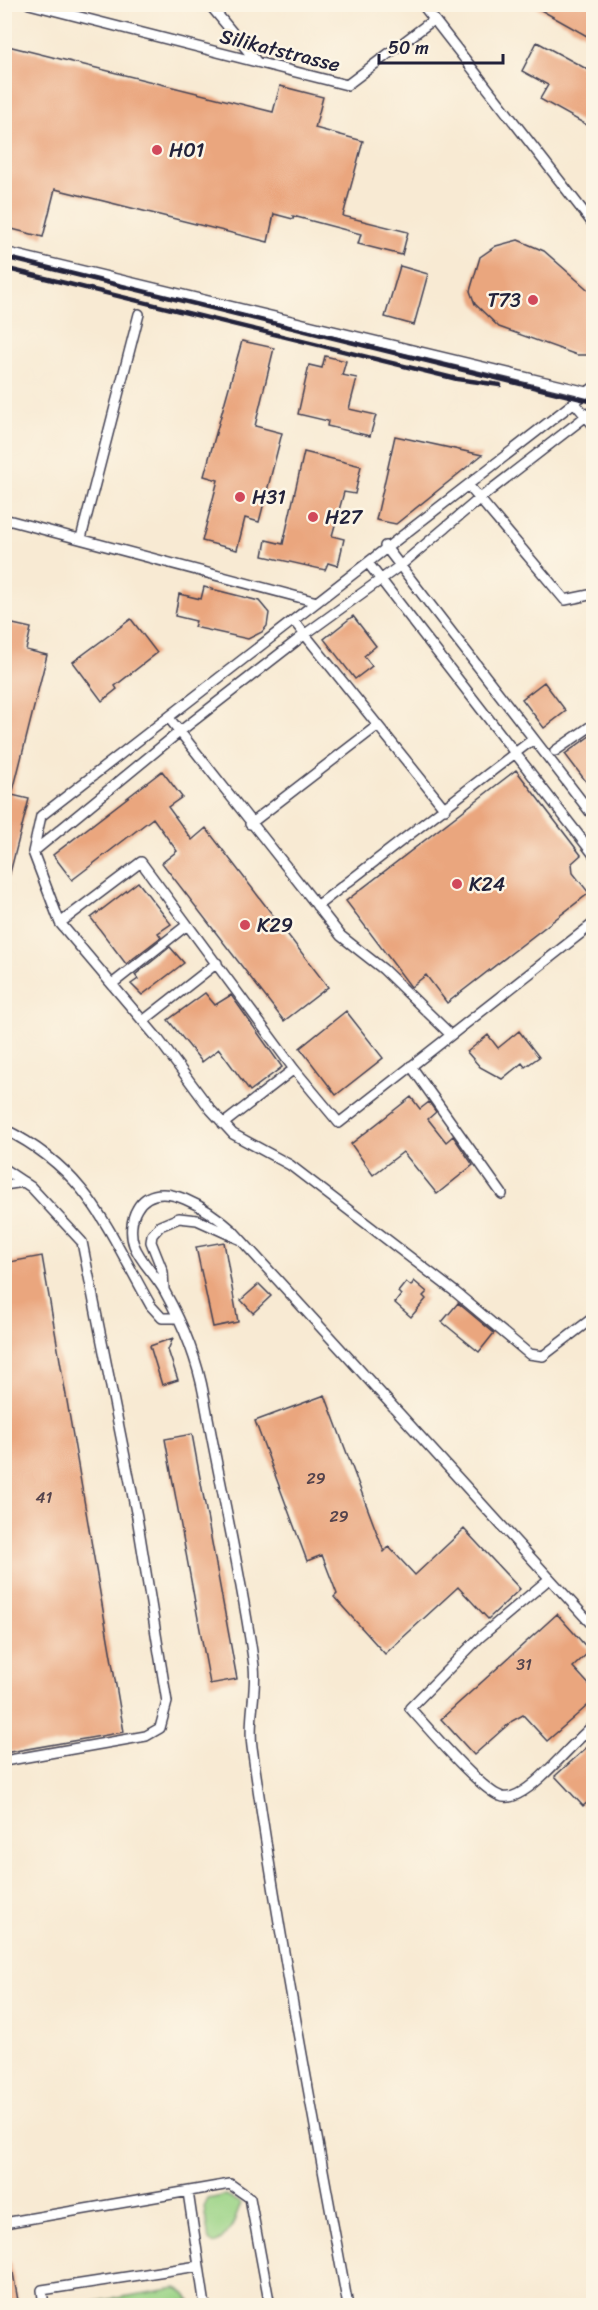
<svg xmlns="http://www.w3.org/2000/svg" width="598" height="2310" font-family="Sriracha,sans-serif">
<style>
.green{fill:#9ad385;stroke:#5e7a60;stroke-width:1.5}
.building{fill:#eaa67e}
.lines{fill:none;stroke-linecap:round;stroke-linejoin:round}
.lane-casing{stroke:#424052;stroke-width:12}
.lane{stroke:#fff;stroke-width:9}
.rail{stroke:#22223b;stroke-width:4.5}
.poi-dot{fill:#d1495b;stroke:#fcf5e5;stroke-width:2}
.labels{text-anchor:middle;stroke-width:5;stroke-linejoin:round;paint-order:stroke}
.number-label{font-size:16px;fill:#54434c}
.street-label{font-size:20px;fill:#22223b;stroke:#fcf5e5}
.poi-label{font-size:20px;fill:#22223b;stroke:#fcf5e5;text-anchor:start}
</style>
<rect width="100%" height="100%" fill="#fcf5e5"/>
<filter id="ink" filterUnits="userSpaceOnUse"><feTurbulence type="fractalNoise" baseFrequency=".0167" numOctaves="2"/><feDisplacementMap in="SourceGraphic" scale="12" xChannelSelector="R" yChannelSelector="G"/><feConvolveMatrix kernelMatrix="1 2 1 2 8 2 1 2 1" color-interpolation-filters="sRGB"/></filter>
<filter id="wash" filterUnits="userSpaceOnUse"><feTurbulence type="fractalNoise" baseFrequency=".008" numOctaves="4" result="noise"/><feDisplacementMap in="SourceGraphic" scale="24" xChannelSelector="R" yChannelSelector="G"/><feGaussianBlur stdDeviation="1.35" result="paint"/><feColorMatrix in="noise" values="0 0 0 0 0 0 0 0 0 0 0 0 0 0 0 0 0 1.4 0 .05"/><feComposite in="paint" operator="in"/></filter>
<g filter="url(#wash)">
<rect width="100%" height="100%" fill="#f8ead3"/>
<path class="green" d="M226 2195 241 2203C237 2216 227 2242 213 2244L209 2241 204 2207 208 2199Z
M176 2288C185 2292 189 2296 191 2305H76Z"/>
<g id="blocks">
<path class="building" d="M530 4H594V40Z
M537 42 594 73V129L540 99 548 85 522 71Z
M4 45 273 112 280 86 323 97 315 128 363 141 343 216 408 232 402 255 358 244 361 234 293 216V219L274 214 268 242 55 189 43 237 4 227Z
M518 240 544 251 594 295V355H577L499 327 475 304 470 291 480 257 496 246Z
M400 266 428 274 414 325 385 317Z
M242 341 274 348 255 426 282 433 259 522 245 518 237 550 202 541 218 480 204 476Z
M325 356 346 361 342 375 357 378 349 409 376 415 370 436 327 426 328 421 298 414 309 365 322 368Z
M395 436 482 455 396 524 376 520Z
M304 452 361 466 355 494 344 492 332 536 344 539 338 566 328 563 325 570 263 556 266 540 283 544Z
M204 587 259 601 269 613 267 626 262 632 248 639 194 627 196 621 175 616 179 594 201 599Z
M353 616 376 646 364 656 372 666 355 679 324 639Z
M131 619 157 653 115 686 117 689 102 701 73 662Z
M4 622 31 628 26 650 47 655 12 795 29 799 9 877 4 876Z
M544 682 566 711 544 728 522 699Z
M594 733V792L565 754Z
M516 770 581 855 572 863 573 873 589 893 447 1003 426 975 411 987 346 901Z
M162 771 182 797 168 807 192 840 206 828 328 987 284 1021 162 863 177 851 153 818 72 880 53 855Z
M138 882 171 924 158 933 161 937 126 964 91 918Z
M170 947 184 963 142 995 131 984 138 979 135 975Z
M205 993 215 1005 231 995 282 1067 250 1091 219 1049 202 1062 168 1020Z
M346 1011 383 1058 336 1095 300 1048Z
M519 1031 539 1057 525 1067 522 1063 502 1079 480 1067 467 1052 488 1035 498 1048Z
M411 1097 420 1109 429 1102 436 1112 428 1119 446 1142 453 1136 473 1165 437 1194 403 1152 373 1175 351 1144Z
M224 1242 238 1322 213 1327 196 1247Z
M42 1256 124 1732 4 1753V1263Z
M414 1281 427 1292 423 1296 426 1299 411 1317 395 1303 401 1295 398 1292 406 1282 411 1286Z
M259 1284 271 1296 253 1313 241 1300Z
M458 1303 494 1333 479 1352 442 1322Z
M173 1338 168 1350 178 1380 162 1385 150 1346Z
M325 1395 384 1552 389 1547 415 1575 464 1529 520 1589 488 1619 458 1587 385 1654 334 1597 337 1594 322 1555 307 1561 255 1421Z
M192 1434 237 1679 210 1684 165 1439Z
M557 1614 590 1651 573 1667 594 1690V1700L547 1741 523 1715 512 1721 474 1755 441 1719Z
M594 1741V1797L583 1806 555 1776Z
M4 2262H11L19 2306H4Z"/>
</g>
</g>
<g filter="url(#ink)">
<use href="#blocks" fill-opacity="0" stroke="#424052" stroke-width="1.5"/>
<g class="lines">
<defs>
<path id="lane" d="M29 4 347 85 433 20
M209 4 257 62
M422 4 594 225
M4 252 587 392
M594 387 41 816 33 852 60 923 141 862 294 1069 339 1123 594 923
M574 402 594 426
M468 485 565 600 594 594
M4 519 317 602
M81 538 139 314
M385 546 594 817
M368 563 594 855
M294 621 445 809
M169 718 341 936 383 969 450 1034
M555 751 594 724
M250 824 377 726
M33 852 178 733 304 635 401 565 479 499 594 410
M317 906 532 740
M60 923 159 1040 211 1110 233 1134 290 1165 454 1291 529 1354 543 1356 594 1317
M112 984 187 925
M143 1021 217 963
M411 1066 502 1194
M223 1124 294 1069
M4 1129C89 1171 107 1229 151 1306L162 1318H178
M4 1169 31 1187 82 1242 137 1517 167 1702 160 1728 146 1736 4 1761
M4 1185 24 1182
M164 1289 163 1272 151 1242 152 1235 160 1226 179 1218 197 1220 239 1239
M549 1579 479 1638 410 1708C427 1727 480 1789 500 1796 506 1799 512 1797 518 1794 541 1783 572 1743 594 1725
M188 2192 205 2306
M4 2223 230 2184 250 2198 270 2306
M44 2306 42 2290 198 2266
M348 2306C314 2120 278 1934 252 1747 248 1720 257 1692 254 1666 242 1576 220 1486 204 1396 197 1358 184 1326 165 1292 156 1275 141 1263 134 1245 130 1235 131 1219 137 1209 158 1172 213 1213 233 1231L594 1627"/>
</defs>
<use href="#lane" class="lane-casing"/>
<use href="#lane" class="lane"/>
<path class="rail" d="M4 257 594 402
M4 268 457 379 500 385"/>
</g>
</g>
<g class="poi-dot">
<circle cx="157" cy="150" r="6"/>
<circle cx="533" cy="300" r="6"/>
<circle cx="240" cy="497" r="6"/>
<circle cx="313" cy="517" r="6"/>
<circle cx="457" cy="884" r="6"/>
<circle cx="245" cy="925" r="6"/>
</g>
<g class="labels">
<g class="number-label">
<text x="316" y="1484">29</text>
<text x="44" y="1503">41</text>
<text x="339" y="1522">29</text>
<text x="524" y="1670">31</text>
</g>
<g class="street-label">
<text transform="translate(280 50) rotate(14)" y="7">Silikatstrasse</text>
</g>
<g class="poi-label">
<text x="169" y="157">H01</text>
<text x="521" y="307" text-anchor="end">T73</text>
<text x="252" y="504">H31</text>
<text x="325" y="524">H27</text>
<text x="469" y="891">K24</text>
<text x="257" y="932">K29</text>
</g>
</g>
<rect width="598" height="2310" fill="none" stroke="#fcf5e5" stroke-width="24"/>
<path d="M379 54v9h124v-9" fill="none" stroke="#22223b" stroke-width="3"/>
<text x="388" y="54" font-size="18" fill="#22223b" stroke="#fcf5e5" stroke-width="4.5" paint-order="stroke">50 m</text>
</svg>
